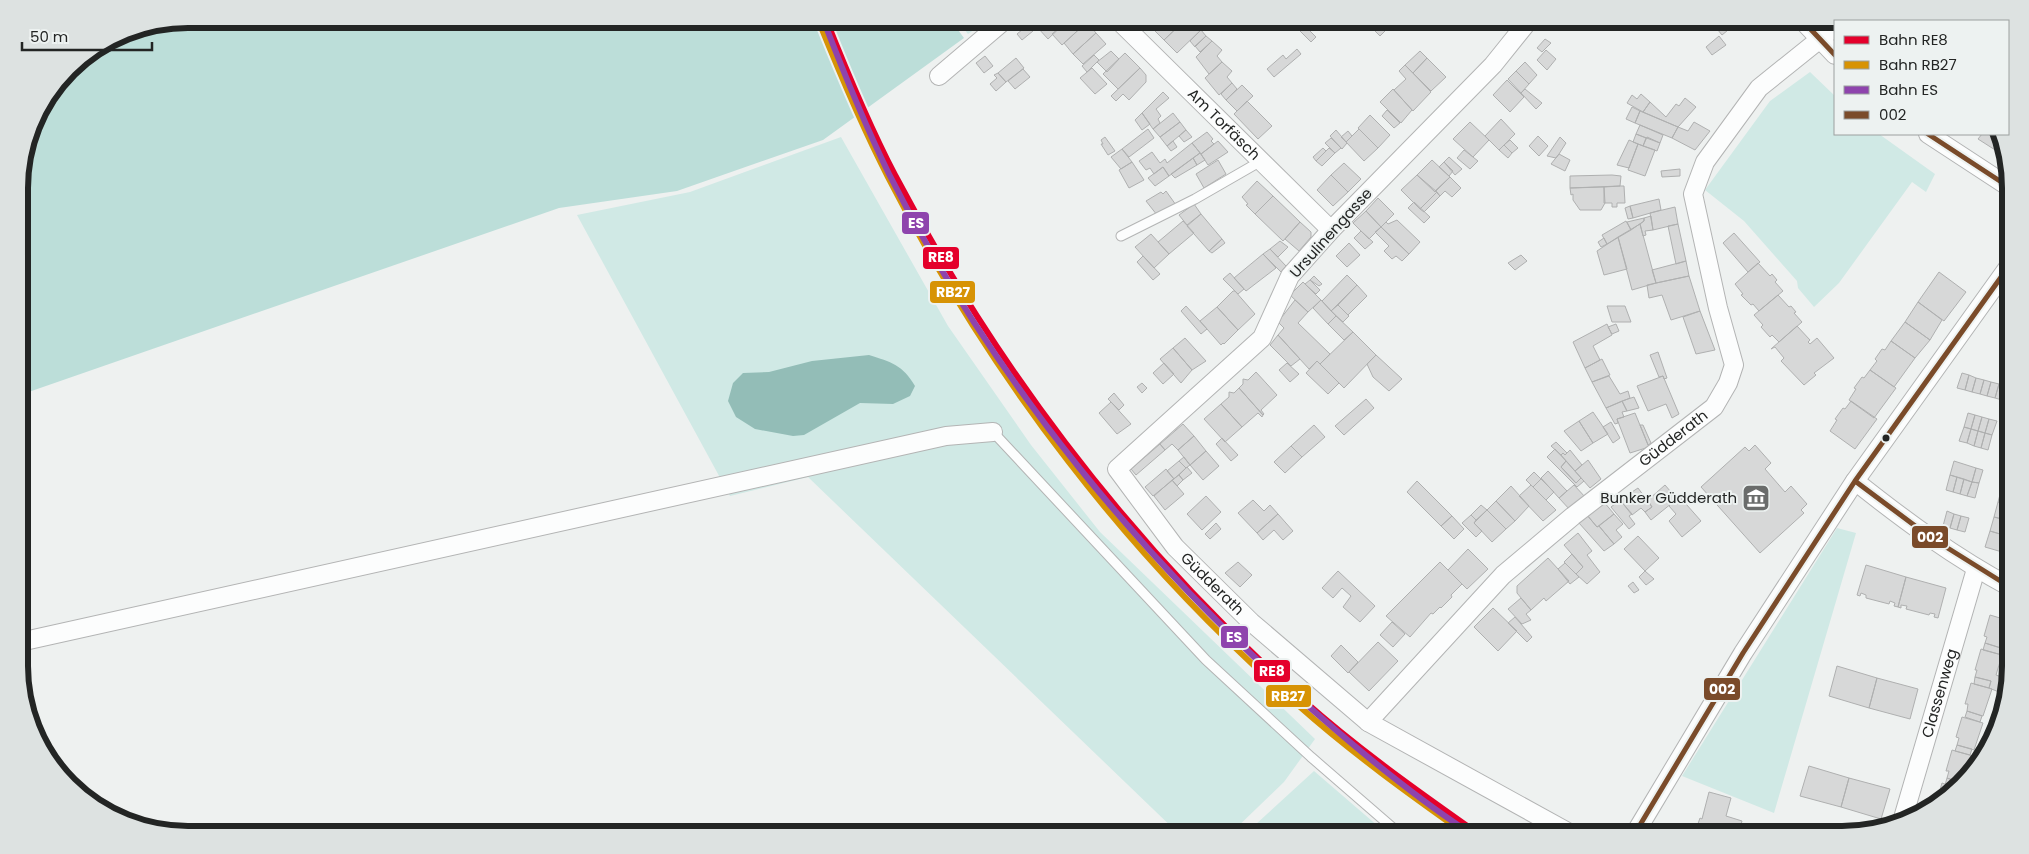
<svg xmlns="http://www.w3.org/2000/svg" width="2029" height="854" font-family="Poppins,sans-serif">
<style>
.green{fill:#d0e9e5}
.forest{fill:#bcded9}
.water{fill:#93bdb7}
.building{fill:#d7d8d8;stroke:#afb0b0}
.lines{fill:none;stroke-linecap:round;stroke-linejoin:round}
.service-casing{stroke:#b3b4b4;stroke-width:11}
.minor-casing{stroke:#b3b4b4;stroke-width:20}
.service{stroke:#fcfdfd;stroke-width:9}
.minor{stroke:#fcfdfd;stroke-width:18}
.bus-1-casing{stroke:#edf2f1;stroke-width:9}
.bus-1{stroke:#7a4b2a;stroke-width:5}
.rail-1-casing{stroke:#edf2f1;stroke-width:10}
.rail-2-casing{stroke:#edf2f1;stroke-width:10}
.rail-3-casing{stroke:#edf2f1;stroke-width:10}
.rail-1{stroke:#e4002b;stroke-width:6}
.rail-2{stroke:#d79305;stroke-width:6}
.rail-3{stroke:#8e44ad;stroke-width:6}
.bus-dot{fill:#232524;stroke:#edf2f1;stroke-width:2}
.labels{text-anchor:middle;stroke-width:4;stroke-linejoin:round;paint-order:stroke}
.street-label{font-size:15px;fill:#232524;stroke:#edf2f1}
.poi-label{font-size:15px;fill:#232524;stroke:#edf2f1;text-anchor:end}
.rim{fill:none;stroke:#232524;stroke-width:6}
.line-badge{stroke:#edf2f1;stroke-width:2}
.badge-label{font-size:14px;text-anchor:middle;font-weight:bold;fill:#fff}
</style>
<rect width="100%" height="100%" fill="#eef1f0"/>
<path class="green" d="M956 19H989L968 34Z
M1810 72 1835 96V134H1879L1935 174 1926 192 1912 182 1839 283 1814 307 1798 288 1797 281 1744 221 1705 190 1770 101Z
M841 137 948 326 1031 445 1100 532 1315 739 1284 782 1229 835H1180L808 477 730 496 577 215 690 192Z
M1837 528 1856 533 1774 813 1682 776Z
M1314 771 1386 833 1384 835H1244Z"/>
<path class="forest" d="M187 19H950L964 38 823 140 677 191 559 208 20 395 19 176 36 113 76 61 123 31Z"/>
<path class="water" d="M869 355C891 362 903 365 915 386L910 396 893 404 860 403 804 435 793 436 755 429 736 417 728 401 733 383 743 373 769 372 812 361Z"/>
<path class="building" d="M1047 19H1069L1048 39 1038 28Z
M1069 19H1080L1085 24 1062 45 1052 34Z
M1159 19H1181L1184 21 1164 40 1151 27Z
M1186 19H1201L1207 24 1177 53 1164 40Z
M1363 19H1385L1391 25 1380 36Z
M1490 19H1508L1501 28Z
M1709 19H1737L1739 21 1722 35Z
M1087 22 1096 33 1073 54 1064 43Z
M1028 25 1033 31 1022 40 1017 34Z
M1304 25 1316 37 1311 42 1299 30Z
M1201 30 1206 36 1195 47 1190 41Z
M1096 33 1106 44 1083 64 1073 54Z
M1206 36 1212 41 1200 52 1195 46Z
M1719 36 1726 45 1712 55 1706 47Z
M1545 39 1551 43 1542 52 1537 48Z
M1212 41 1222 50 1217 56 1222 62 1209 74 1196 57Z
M1297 49 1301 54 1274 77 1267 69 1283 55 1286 59Z
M1546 50 1556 59 1547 70 1537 60Z
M1111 51 1119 59 1107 72 1097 62Z
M1420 51 1427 58 1413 73 1405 65Z
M1125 53 1140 68 1118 89 1103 74Z
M1094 55 1099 60 1087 72 1082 66Z
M985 56 993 66 984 73 976 63Z
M1016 58 1024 68 1006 82 998 73Z
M1427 58 1446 77 1431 91 1413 73Z
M1222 62 1232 71 1227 77 1232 83 1219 95 1205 78Z
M1525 62 1537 75 1529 84 1516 71Z
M1405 65 1431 92 1413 111 1394 90 1406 79 1399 71Z
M1092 68 1107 84 1095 94 1080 78Z
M1140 68 1146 75V82L1129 100 1123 94 1116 101 1111 96Z
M1023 69 1030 77 1015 89 1008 81Z
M1516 71 1529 84 1521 93 1508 79Z
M998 73 1006 82 996 91 990 84 997 78 994 75Z
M1507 80 1524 97 1510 112 1493 95Z
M1232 83 1237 89 1226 100 1221 94Z
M1242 85 1253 96 1237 111 1226 100Z
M1393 89 1412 110 1401 123 1380 102Z
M1525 89 1542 103 1536 109 1521 93Z
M1163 92 1169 98 1156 109 1161 116 1158 119 1160 123 1153 129 1142 113Z
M1641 94 1650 102 1643 112 1627 103 1632 95 1637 99Z
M1685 98 1696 107 1678 127 1643 112 1650 102 1666 117 1676 104 1679 106Z
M1247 101 1272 126 1258 139 1234 114Z
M1632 107 1640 111 1635 123 1626 119Z
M1387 110 1400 123 1394 128 1382 116Z
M1640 111 1678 127 1672 138 1635 123Z
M1142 113 1150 124 1142 130 1135 120Z
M1173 113 1180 122 1160 137 1153 129Z
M1370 115 1390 135 1378 148 1358 128Z
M1501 119 1515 134 1499 150 1485 136Z
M1180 122 1186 130 1167 146 1160 137Z
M1470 122 1489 140 1473 157 1453 139Z
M1694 122 1710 131 1695 150 1672 138 1678 127 1688 131Z
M1640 125 1663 135 1660 143 1636 134Z
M1148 129 1154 138 1129 157 1122 149Z
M1359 129 1378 148 1364 161 1346 142Z
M1186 130 1192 137 1184 142 1179 136Z
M1336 130 1347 143 1342 149 1330 136Z
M1348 131 1352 136 1346 142 1341 137Z
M1207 132 1213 139 1211 141 1214 144 1201 154 1192 143Z
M1636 134 1646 138 1643 146 1633 142Z
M1982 134H1996L2004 153 2003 155 1978 139Z
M1538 136 1548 146 1539 156 1529 146Z
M1105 137 1115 151 1108 155 1101 144H1103L1101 140Z
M1560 137 1566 143 1559 154 1556 158 1547 156Z
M1647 137 1660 143 1657 151 1643 146Z
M1331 138 1341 148 1335 153 1325 143Z
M1510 140 1518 148 1512 153 1504 145Z
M1629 140 1638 144 1629 168 1617 165Z
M1173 141 1177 147 1171 151 1167 146Z
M1218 141 1228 152 1208 165 1201 154Z
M1192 143 1201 154 1200 153 1169 176 1163 167 1154 174 1150 168 1146 170 1139 161 1152 152 1160 163 1165 159 1167 163Z
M1638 144 1655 150 1645 176 1628 170Z
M1504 145 1512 153 1508 158 1499 150Z
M1323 148 1326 151 1316 161 1313 157Z
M1329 148 1335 153 1322 166 1316 161Z
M1122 149 1132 162 1121 169 1111 157Z
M1464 150 1478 161 1470 169 1457 158Z
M1200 153 1205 160 1197 165 1193 158Z
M1559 154 1570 160 1565 171 1551 164Z
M1449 157 1462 169 1455 175 1444 162Z
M1193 158 1197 165 1175 178 1171 174Z
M1218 160 1226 174 1204 188 1196 174Z
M1432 160 1450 177 1435 192 1417 175Z
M1132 162 1144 180 1129 188 1119 170Z
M1444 162 1453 171 1449 176 1439 167Z
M1344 163 1361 179 1348 192 1331 175Z
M1163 167 1169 176 1155 186 1148 178Z
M1680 169V176L1662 177 1661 171Z
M1331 175 1348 192 1333 206 1317 190Z
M1417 175 1437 192 1420 209 1401 190Z
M1612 175 1621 176 1620 186 1570 188V176Z
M1449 176 1461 188 1452 197 1445 191 1440 196 1435 191 1450 177Z
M1257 181 1273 196 1255 214 1246 205 1248 204 1242 197Z
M1620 186H1624L1625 203H1617V207H1612V203H1604V187Z
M1604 187 1605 203 1601 210H1580L1573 200V194L1571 195 1570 188Z
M1166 191 1176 205 1157 215 1146 201 1161 192 1163 194Z
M1437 192 1440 196 1424 212 1420 209Z
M1273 196 1300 222 1283 241 1255 214Z
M1378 198 1394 214 1381 227 1366 211Z
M1659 199 1661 210 1633 218 1630 206Z
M1414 202 1430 217 1424 223 1408 208Z
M1194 204 1201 214 1187 225 1179 215Z
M1630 206 1633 218 1628 219 1625 208Z
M1675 207 1678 224 1653 230 1650 213Z
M1366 211 1381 227 1369 239 1353 223Z
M1201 214 1222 239 1209 251 1187 226Z
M1651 216 1653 230 1645 231 1646 235 1643 236 1640 224 1644 221V218Z
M1644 218V221L1631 230 1627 222Z
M1397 220 1420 242 1409 254 1381 227 1386 222 1388 224Z
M1183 221 1194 233 1169 254 1158 242Z
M1626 221 1631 230 1607 244 1602 235Z
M1300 222 1311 232V237L1299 251 1285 239Z
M1640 224 1656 283 1632 290 1618 237Z
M1678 224 1686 261 1676 264 1668 226Z
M1381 227 1409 254 1402 261 1396 256 1392 259 1384 251 1389 246 1375 232Z
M1361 231 1373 242 1365 249 1354 238Z
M1734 233 1760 262 1748 272 1723 243Z
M1151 234 1169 254 1154 268 1135 247Z
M1618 237 1627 269 1604 275 1597 251Z
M1604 238 1607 244 1601 247 1598 242Z
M1222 239 1225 243 1212 253 1209 251Z
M1280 241 1288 247 1278 257 1270 249Z
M1349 243 1360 255 1347 267 1336 256Z
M1270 249 1286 266 1281 272 1263 254Z
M1263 254 1276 268 1246 291 1234 278Z
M1521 255 1527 261 1515 270 1508 263Z
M1143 256 1160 274 1153 280 1137 262Z
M1686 261 1689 276 1656 283 1652 270Z
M1758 263 1770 276 1772 274 1777 280 1775 282 1783 291 1759 311 1753 304 1751 305 1741 295 1743 294 1735 284Z
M1939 272 1966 292 1944 321 1918 302Z
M1230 273 1244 289 1238 294 1223 279Z
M1347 275 1357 285 1331 311 1322 301Z
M1314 276 1322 284 1319 286 1310 280Z
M1689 276 1700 311 1671 320 1662 295 1649 298 1647 285Z
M1310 280 1320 290 1316 294 1305 284Z
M1303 282 1321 300 1308 312 1290 295Z
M1357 285 1367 296 1348 315 1338 305Z
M1233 291H1235L1255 314 1238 330 1217 307Z
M1778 295 1789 307 1791 306 1796 312 1794 313 1802 322 1779 342 1772 335 1770 337 1761 327 1763 325 1754 315Z
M1295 300 1308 312 1298 323 1330 354 1320 364 1317 361 1309 369 1278 335 1284 328 1278 322Z
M1321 300 1336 316 1328 324 1313 308Z
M1918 302 1942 320 1930 340 1905 322Z
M1338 305 1349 316 1343 322 1331 311Z
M1186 306 1207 329 1201 334 1181 311Z
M1607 306H1625L1631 322H1612Z
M1217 307 1238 330 1224 344 1223 343 1221 345 1200 321Z
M1700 311 1715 350 1696 354 1683 317Z
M1336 316 1353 332 1344 340 1328 324Z
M1905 322 1930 340 1915 358 1891 341Z
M1607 324 1612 335 1593 346 1600 360 1585 368 1573 342Z
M1616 324 1619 331 1612 334 1608 327Z
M1797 326 1810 340 1808 342 1810 344 1817 338 1834 358 1814 373 1816 375 1804 385 1781 361 1784 358 1775 347 1771 349Z
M1353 332 1376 355 1344 388 1320 364Z
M1278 335 1300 359 1291 366 1270 345Z
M1185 338 1206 361 1192 370 1173 348Z
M1891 341 1915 358 1894 387 1870 370 1877 361 1875 359 1882 349 1885 350Z
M1173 348 1192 370 1181 383 1160 359Z
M1658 352 1667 378 1664 379 1663 376 1659 377 1650 355Z
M1376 355 1402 379 1389 391 1373 377 1367 364Z
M1602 359 1610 375 1592 382 1585 368Z
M1317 361 1339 383 1328 394 1306 373Z
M1164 363 1174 374 1163 384 1153 373Z
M1287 363 1299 374 1290 382 1279 370Z
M1870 370 1896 388 1874 418 1849 400 1856 389 1854 388 1862 377 1864 378Z
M1256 372 1277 395 1261 410 1264 414 1263 415 1239 388 1243 384V379L1248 380Z
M1962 373 1969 375 1965 390 1957 388Z
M1969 375 1976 378 1972 392 1965 390Z
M1609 376 1620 394 1628 391 1630 398 1606 408 1592 382Z
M1663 376 1679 414 1672 418 1666 404 1648 411 1637 386Z
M1976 378 1984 380 1980 394 1972 392Z
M1984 380 1991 382 1987 396 1980 394Z
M1991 382 1999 384 1995 398 1987 396Z
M1142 383 1147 388 1142 393 1137 387Z
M1999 384 2006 386 2002 400 1995 398Z
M1239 388 1263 415 1262 417 1258 413 1242 427 1221 404 1229 397V392L1234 393Z
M1114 393 1124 405 1119 410 1108 399Z
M1634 397 1639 408 1627 411 1622 401Z
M1366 399 1374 408 1344 435 1335 426Z
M1622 401 1627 411 1622 412 1624 417 1617 419 1618 423 1615 424 1606 408Z
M1851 401 1877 419 1855 449 1830 431 1837 420 1835 419 1843 408 1845 409Z
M1111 402 1131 424 1117 434 1099 413Z
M1221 404 1242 427 1225 442 1204 419Z
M1593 412 1608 434 1593 443 1579 421Z
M1635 413 1649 447 1630 453 1617 419Z
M1968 413 1975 415 1971 429 1964 427Z
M1975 415 1982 417 1978 431 1971 429Z
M1982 417 1989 419 1985 433 1978 431Z
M1989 419 1997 421 1992 435 1985 433Z
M1579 421 1593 443 1581 451 1564 431Z
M1611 422 1620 438 1613 443 1603 427Z
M1183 424 1194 436 1178 450 1172 444 1165 450 1160 444Z
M1314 425 1325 437 1302 457 1291 446Z
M1640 425H1643L1651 443 1648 445Z
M1964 427 1971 429 1967 443 1959 441Z
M1971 429 1978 431 1974 446 1967 443Z
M1978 431 1985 433 1981 448 1974 446Z
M1985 433 1992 435 1988 450 1981 448Z
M1194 436 1206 451 1190 465 1178 450Z
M1222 438 1238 455 1231 461 1216 444Z
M1556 442 1567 453 1565 455 1563 453 1561 455 1551 446Z
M1160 444 1165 450 1136 475 1131 469Z
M1755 445 1771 463 1765 469 1785 492 1791 486 1807 504 1801 510 1804 513 1760 553 1701 487 1745 447 1749 451Z
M1291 446 1302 457 1285 473 1274 462Z
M1555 449 1566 461 1561 467 1576 483 1581 478 1584 481 1577 487 1547 457Z
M1570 450 1582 465 1575 471 1561 455 1563 453 1565 455Z
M1206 451 1219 466 1203 480 1190 465Z
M1184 457 1190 465 1186 468 1179 461Z
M1588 460 1601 479 1590 488 1575 471Z
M1179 461 1186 468 1174 479 1167 471Z
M1566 461 1581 478 1576 483 1561 467Z
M1954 461 1976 468 1972 482 1950 475Z
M1187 467 1192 473 1183 480 1179 475Z
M1976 468 1983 470 1979 483 1972 482Z
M1166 469 1174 479 1153 496 1145 487Z
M1548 471 1567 491 1559 498 1541 478Z
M1534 472 1541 479 1533 487 1526 480Z
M2006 473 2010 474V489L2002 487Z
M1179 475 1183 480 1177 486 1172 480Z
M1950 475 1957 477 1953 492 1946 490Z
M1957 477 1964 479 1960 494 1953 492Z
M1541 479 1554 492 1546 500 1533 487Z
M1964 479 1972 482 1967 496 1960 494Z
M1172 480 1184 494 1165 510 1154 496Z
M1417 481 1452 516 1441 526 1407 492Z
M1972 482 1979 483 1975 498 1967 496Z
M1531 485 1556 510 1543 521 1519 496Z
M1574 485 1586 498 1571 511 1559 498Z
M1665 485 1677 499 1651 520 1645 512 1652 507 1648 500Z
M1511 486 1529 506 1515 521 1496 501Z
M2002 487 2010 489V505L1998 502Z
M1638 488 1652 507 1645 512 1641 508 1632 515 1620 500Z
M1206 496 1221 512 1202 530 1187 514Z
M1679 496 1701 521 1682 537 1669 521 1676 514 1669 506Z
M1253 500 1264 511 1270 505 1278 514 1257 533 1238 513Z
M1620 500 1632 514 1629 516 1635 524 1629 529 1611 507Z
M1496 501 1515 521 1506 529 1487 510Z
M1604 502 1614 514 1597 527 1587 515Z
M1998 502 2010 505V521L1994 517Z
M1481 505 1487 510 1476 520 1471 515Z
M1487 510 1506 529 1492 542 1474 523Z
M1947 511 1954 514 1950 528 1943 526Z
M1278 514 1293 531 1283 540 1274 530 1263 540 1257 533Z
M1614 514 1623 524 1616 530 1622 537 1614 544 1599 526Z
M1954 514 1961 516 1957 530 1950 528Z
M1471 515 1476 520 1474 523 1482 531 1476 537 1462 523Z
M1587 515 1597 527 1599 526 1614 544 1604 551 1579 523Z
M1452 516 1464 529 1454 539 1441 526Z
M1961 516 1969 518 1965 532 1957 530Z
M1994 517 2010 521V537L1990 531Z
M1216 523 1221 529 1210 539 1205 534Z
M1990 531 2010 537 2009 554 1985 547Z
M1578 533 1592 551 1587 555 1600 572 1587 584 1576 574 1583 567 1564 545Z
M1638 536 1659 558 1645 571 1624 549Z
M1468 549 1488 569 1467 589 1448 570Z
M1572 554 1583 567 1576 574 1564 562Z
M1548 558 1569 581 1546 601 1544 598 1531 610 1517 593V586Z
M1238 562 1252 575 1240 587 1225 573Z
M1440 562 1462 584 1451 595 1452 597 1441 608 1440 607 1433 614 1431 613 1410 637 1386 616Z
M1565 563 1579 577 1570 584 1558 569Z
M1866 565 1906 577 1898 607 1894 606 1895 603 1890 601 1889 604 1866 598V595L1861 593 1860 596 1857 595Z
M1338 571 1375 606 1360 622 1343 607 1351 596 1342 588 1333 598 1322 588Z
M1645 571 1654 579 1646 585 1639 577Z
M1906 577 1946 588 1938 618 1934 617 1935 614 1930 613 1929 615 1906 609 1907 606 1901 605V608L1898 607Z
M1633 582 1639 590 1634 593 1628 586Z
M1521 598 1531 610 1526 614 1531 620 1522 624 1508 609Z
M1493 608 1517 631 1498 651 1474 627Z
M1990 615 2010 621 2006 641 2010 643V659L2002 656 2004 649 1985 643 1987 637 1984 636Z
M1515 617 1532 637 1527 642 1508 623Z
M1392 622 1405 634 1393 647 1380 635Z
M1378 642 1398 661 1369 691 1349 672Z
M1985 643 2004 649 2002 655 1983 650Z
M1341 645 1358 662 1348 673 1331 656Z
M1981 649 2002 655 1996 675 2004 678 1999 692 1989 688 1991 681 1975 677 1977 670H1975Z
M1837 666 1877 678 1869 708 1829 696Z
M1975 677 1991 681 1989 688 1974 684Z
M1877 678 1918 689 1910 719 1869 708Z
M1971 683 1992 689 1983 716 1967 711 1968 704H1965Z
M1967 711 1982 716 1980 722 1965 717Z
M1962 717 1983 723 1974 750 1957 745 1959 738 1956 737Z
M1957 745 1972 749 1970 755 1955 751Z
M1952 750 1973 756 1967 776 1961 783 1947 778 1949 771H1946Z
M1809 766 1849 778 1841 807 1800 796Z
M1849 778 1890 789 1881 819 1841 807Z
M1947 778 1961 783 1956 788 1945 785Z
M1942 783 1956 788 1935 807Z
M1709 792 1731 798 1726 816 1742 821 1738 835H1694L1700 818 1702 819Z"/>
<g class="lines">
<defs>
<path id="service" d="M1121 236 1195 199 1261 161
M993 432 1206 660 1311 757 1401 835"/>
<g id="minor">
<path id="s1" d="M1117 19 1331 230"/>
<path id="s2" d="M1530 19 1493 65 1331 230 1290 276 1262 338 1117 469 1175 547 1251 622 1368 722 1573 835"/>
<path d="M1801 19 1835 55"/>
<path d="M939 76 1006 19"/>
<path d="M1928 134 2009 187"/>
<path d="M1855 481C1904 520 1954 557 2010 587"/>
<path d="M20 642 946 436 993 432"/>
<path id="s3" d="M1368 722 1503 575 1573 516 1714 407 1728 383 1734 365 1718 308 1693 194 1705 162 1759 88 1835 27"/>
<path id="s4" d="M1903 818 1976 569"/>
<path d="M1634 835 1743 653 1855 481 2009 266"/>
</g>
</defs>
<use href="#service" class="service-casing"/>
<use href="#minor" class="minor-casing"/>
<use href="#service" class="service"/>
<use href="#minor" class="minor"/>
<defs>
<path id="bus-1" d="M1801 19 1835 55
M1928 134 2009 187
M1855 481 1930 537 2010 587
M1634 835 1743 653 1855 481 2009 266"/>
</defs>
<use href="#bus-1" class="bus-1-casing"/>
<use href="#bus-1" class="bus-1"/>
<defs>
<path id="rail-1" d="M826 19C847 72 869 125 895 175 1000 374 1134 549 1302 699 1358 749 1419 792 1480 835"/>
<path id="rail-2" d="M819 22C840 74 862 127 888 177 990 376 1129 559 1299 706 1352 753 1409 794 1467 835"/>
<path id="rail-3" d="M823 19C843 71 864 123 889 174 993 381 1147 568 1323 719 1368 758 1414 796 1464 829"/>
</defs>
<use href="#rail-1" class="rail-1-casing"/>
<use href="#rail-2" class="rail-2-casing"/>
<use href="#rail-3" class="rail-3-casing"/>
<use href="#rail-1" class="rail-1"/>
<use href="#rail-2" class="rail-2"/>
<use href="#rail-3" class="rail-3"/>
</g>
<defs>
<symbol id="museum-square" viewBox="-11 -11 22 22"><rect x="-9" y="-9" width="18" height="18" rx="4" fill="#6a6c6b" stroke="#edf2f1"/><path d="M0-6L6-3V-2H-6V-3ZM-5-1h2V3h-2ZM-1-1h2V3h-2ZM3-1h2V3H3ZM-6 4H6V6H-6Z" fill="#fff"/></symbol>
</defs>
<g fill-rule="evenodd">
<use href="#museum-square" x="1740" y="482" width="32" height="32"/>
</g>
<circle class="bus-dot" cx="1886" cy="438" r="4.5"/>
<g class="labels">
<g class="street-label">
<text dy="5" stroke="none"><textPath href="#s1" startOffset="150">Am Torfäsch</textPath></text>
<text transform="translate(1331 233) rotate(-48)" y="5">Ursulinengasse</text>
<text dy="5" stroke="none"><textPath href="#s3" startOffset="418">Güdderath</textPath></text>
<text dy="5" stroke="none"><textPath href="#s2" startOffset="765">Güdderath</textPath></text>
<text dy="5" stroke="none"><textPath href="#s4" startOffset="130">Classenweg</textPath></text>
</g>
<g class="poi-label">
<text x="1737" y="503">Bunker Güdderath</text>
</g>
</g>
<path d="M0 0H2029V854H0ZM188 28H1842A160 160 0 0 1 2002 188V666A160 160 0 0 1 1842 826H188A160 160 0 0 1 28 666V188A160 160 0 0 1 188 28Z" fill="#dde2e1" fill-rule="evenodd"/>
<path class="rim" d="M188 28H1842A160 160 0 0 1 2002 188V666A160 160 0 0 1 1842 826H188A160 160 0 0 1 28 666V188A160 160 0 0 1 188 28Z"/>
<g class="line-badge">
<rect x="901" y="211" width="29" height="24" rx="5" fill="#8e44ad"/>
<rect x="922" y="246" width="38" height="24" rx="5" fill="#e4002b"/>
<rect x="929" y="280" width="47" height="24" rx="5" fill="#d79305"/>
<rect x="1911" y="525" width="38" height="24" rx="5" fill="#7a4b2a"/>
<rect x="1220" y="625" width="29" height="24" rx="5" fill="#8e44ad"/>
<rect x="1253" y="659" width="38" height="24" rx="5" fill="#e4002b"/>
<rect x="1703" y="677" width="38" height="24" rx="5" fill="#7a4b2a"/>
<rect x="1265" y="684" width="47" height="24" rx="5" fill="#d79305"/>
</g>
<g class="badge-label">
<text x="916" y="228">ES</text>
<text x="941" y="262">RE8</text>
<text x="953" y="297">RB27</text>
<text x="1930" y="542">002</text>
<text x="1234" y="642">ES</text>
<text x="1272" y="676">RE8</text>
<text x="1722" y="694">002</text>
<text x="1288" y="701">RB27</text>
</g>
<rect x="1834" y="20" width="175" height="115" fill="#edf2f1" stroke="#9ca09f"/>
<rect x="1844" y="36" width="25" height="8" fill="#e4002b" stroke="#9ca09f"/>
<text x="1879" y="45" font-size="15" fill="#232524">Bahn RE8</text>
<rect x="1844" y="61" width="25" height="8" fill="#d79305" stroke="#9ca09f"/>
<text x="1879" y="70" font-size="15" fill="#232524">Bahn RB27</text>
<rect x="1844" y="86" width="25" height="8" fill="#8e44ad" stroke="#9ca09f"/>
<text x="1879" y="95" font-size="15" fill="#232524">Bahn ES</text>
<rect x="1844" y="111" width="25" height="8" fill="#7a4b2a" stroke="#9ca09f"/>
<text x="1879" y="120" font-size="15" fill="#232524">002</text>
<path d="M22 42v8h130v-8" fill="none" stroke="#232524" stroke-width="2.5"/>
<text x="30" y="42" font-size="15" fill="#232524" stroke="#edf2f1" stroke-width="4" paint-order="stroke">50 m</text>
</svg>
